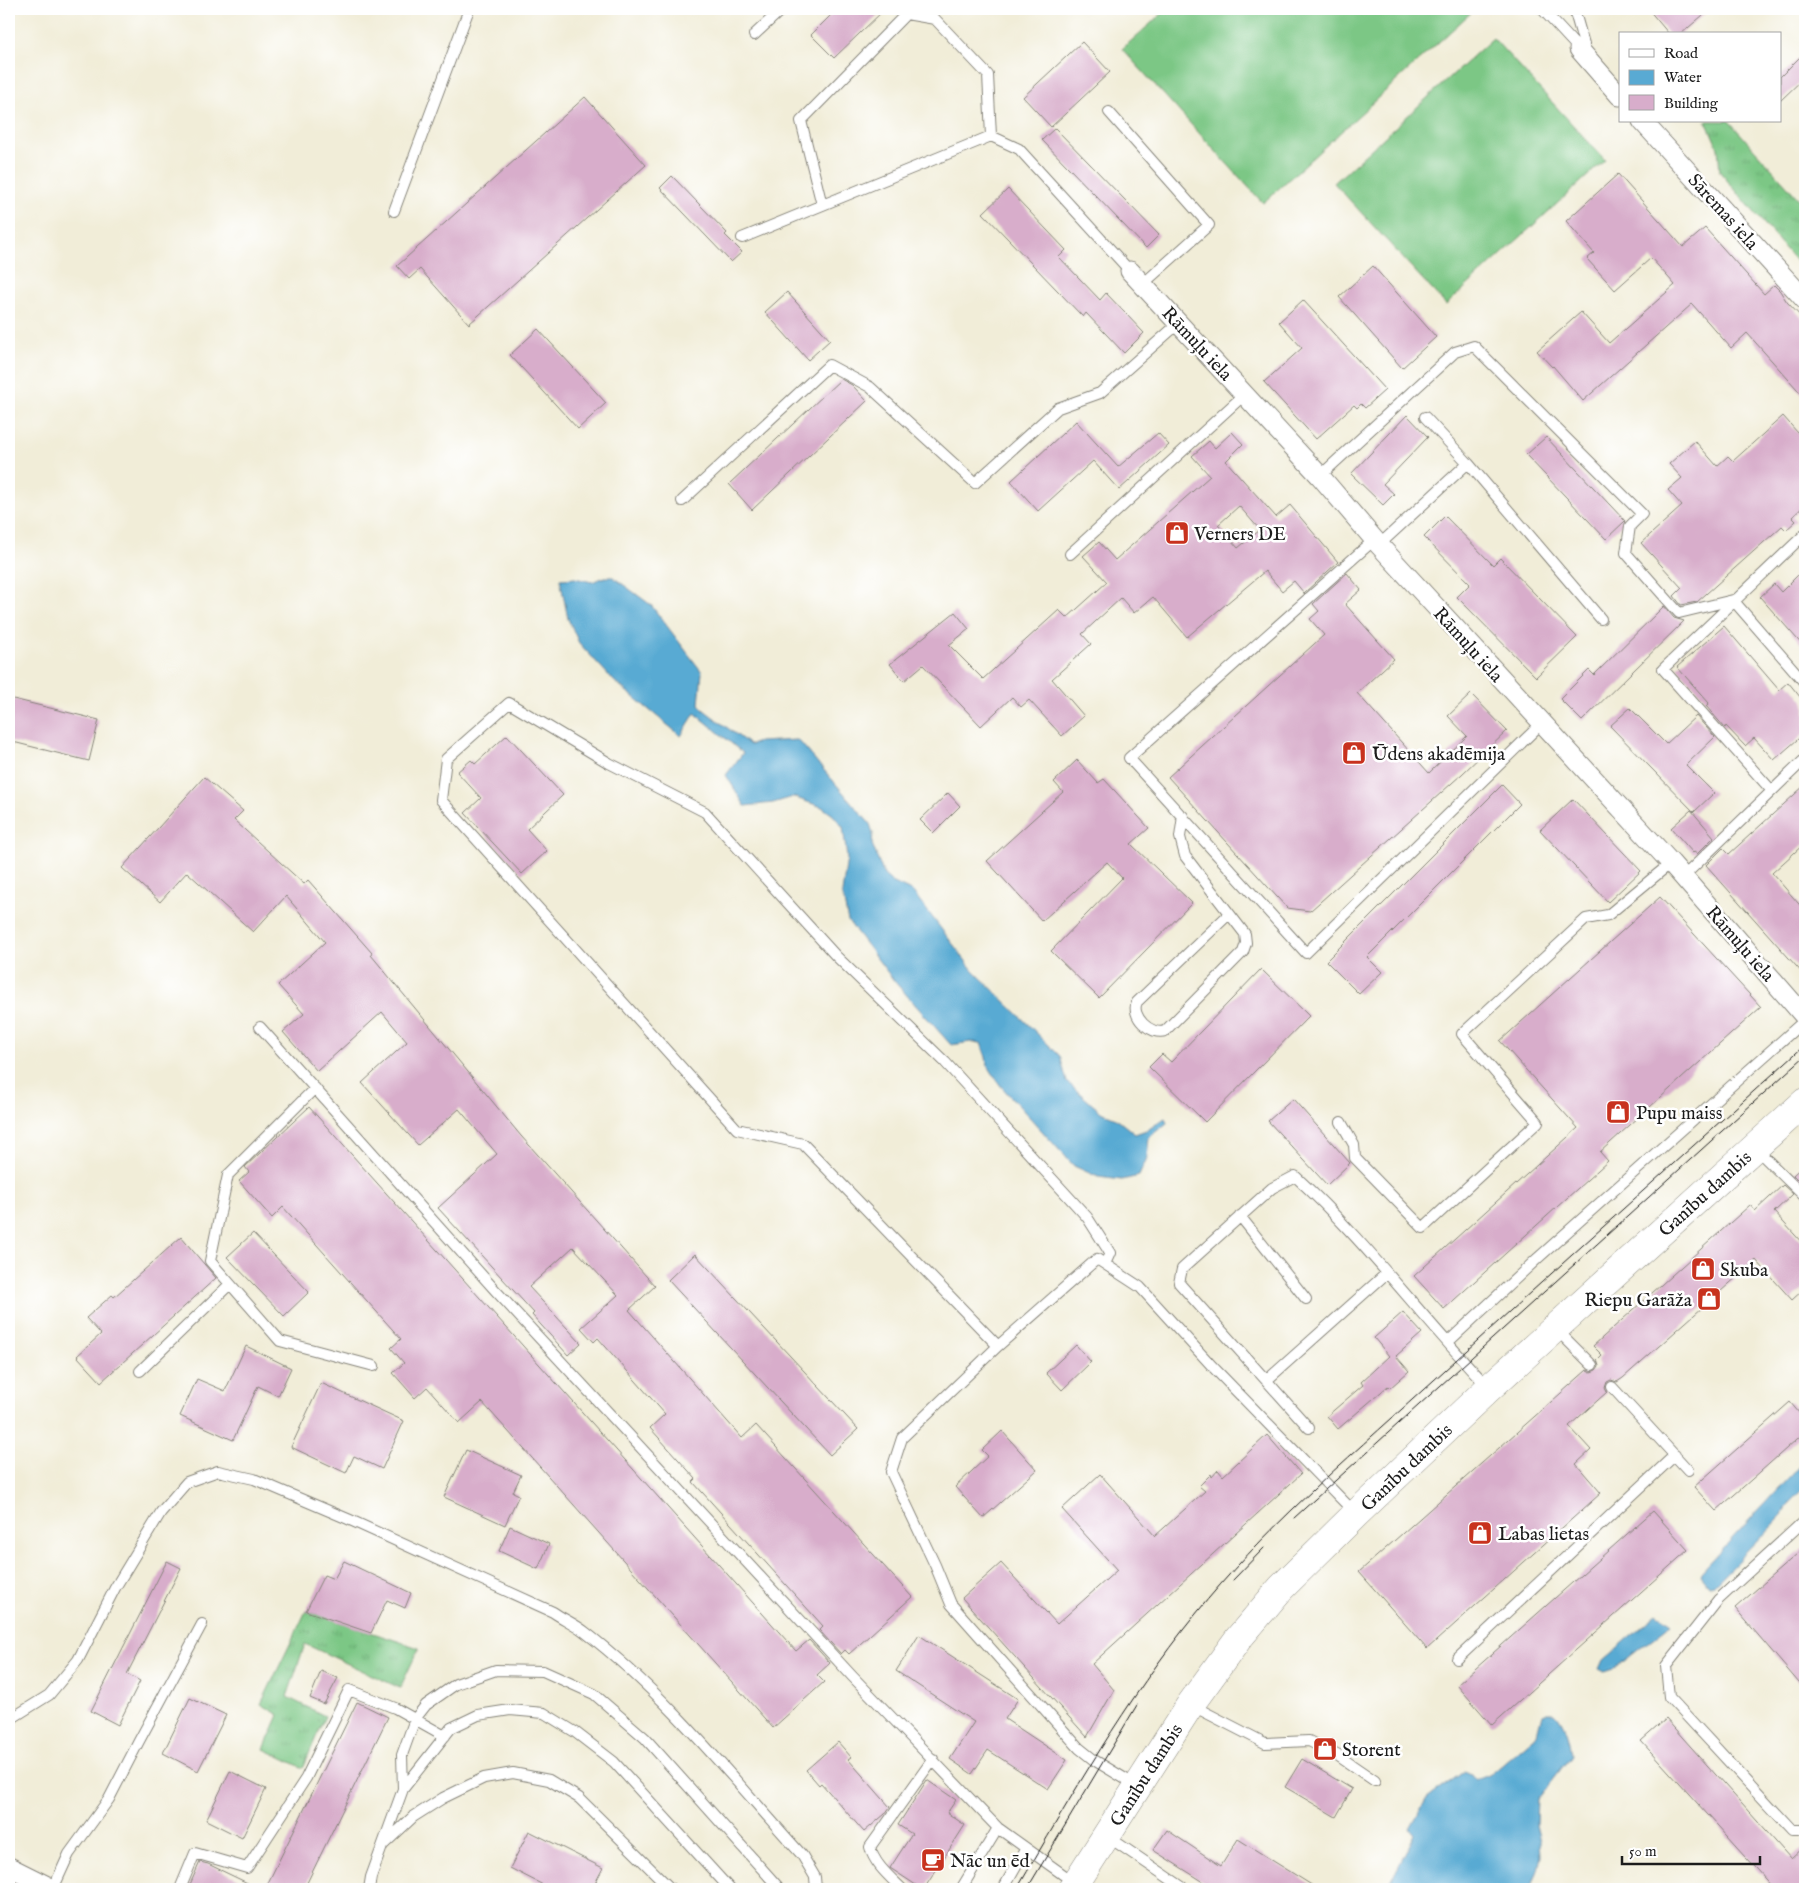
<svg xmlns="http://www.w3.org/2000/svg" width="1814" height="1898" font-family="'IM FELL English',serif">
<style>
.grass{fill:url(#grass-tufts);stroke:#4c7250}
.garden{fill:#7bc785;stroke:#4c7250}
.water{fill:#59aad3;stroke:#3a6378}
.building{fill:#d8adcb;fill-rule:evenodd}
.lines{fill:none;stroke-linecap:round;stroke-linejoin:round}
.lane-casing{stroke:#86847a;stroke-width:12}
.street-casing{stroke:#86847a;stroke-width:21}
.primary-casing{stroke:#86847a;stroke-width:29}
.lane{stroke:#fff;stroke-width:10}
.street{stroke:#fff;stroke-width:19}
.primary{stroke:#fff;stroke-width:28}
.tram{stroke:#1c1c1c;stroke-width:1}
.labels{text-anchor:middle;stroke-width:5;stroke-linejoin:round;paint-order:stroke}
.street-label{font-size:19px;fill:#1c1c1c;stroke:#fff}
.poi-label{font-size:19px;fill:#1c1c1c;stroke:#fff;text-anchor:start}
</style>
<defs>
<pattern id="grass-tufts" width="24" height="20" patternUnits="userSpaceOnUse" patternTransform="scale(1.25)"><rect width="24" height="20" fill="#7bc785"/><path d="M3 7l-1-3M5 7V3M7 7l1-3M15 17l-1-3M17 17v-4M19 17l1-3" fill="none" stroke="#6aaa72"/></pattern>
</defs>
<rect width="100%" height="100%" fill="#fff"/>
<filter id="ink" filterUnits="userSpaceOnUse"><feTurbulence type="fractalNoise" baseFrequency=".02" numOctaves="2"/><feDisplacementMap in="SourceGraphic" scale="10" xChannelSelector="R" yChannelSelector="G"/><feConvolveMatrix kernelMatrix="1 2 1 2 8 2 1 2 1" color-interpolation-filters="sRGB"/></filter>
<filter id="wash" filterUnits="userSpaceOnUse"><feTurbulence type="fractalNoise" baseFrequency=".0096" numOctaves="4" result="noise"/><feDisplacementMap in="SourceGraphic" scale="20" xChannelSelector="R" yChannelSelector="G"/><feGaussianBlur stdDeviation="1.12" result="paint"/><feColorMatrix in="noise" values="0 0 0 0 0 0 0 0 0 0 0 0 0 0 0 0 0 1.4 0 .05"/><feComposite in="paint" operator="in"/></filter>
<g filter="url(#wash)">
<rect width="100%" height="100%" fill="#f1edd8"/>
<path class="grass" d="M1706 121H1729L1805 206V272L1720 172 1718 148Z
M306 1611 419 1648 400 1688 305 1644 287 1697 325 1716 303 1768 264 1749 279 1715 261 1704Z"/>
<path class="garden" d="M1167 9H1475L1263 203 1122 49Z
M1493 38 1605 160 1446 305 1334 183Z"/>
<path class="water" d="M605 577H613L651 605 702 672 699 704 704 710 750 745 759 742 797 740 800 742 870 824 873 833 872 844 884 875 892 882 913 892 972 969 1060 1056 1067 1082 1101 1112 1114 1117 1135 1134 1149 1129 1165 1118 1167 1123 1149 1137 1147 1158 1139 1176 1122 1180 1098 1177 1074 1166 1000 1085 987 1064 986 1057 981 1043 971 1042 951 1045 895 982 848 921 842 893 847 858 843 827 833 815 822 807 793 797 773 803 745 806 726 775 743 753 695 713 681 736 614 681 579 643 568 619 560 579 575 578 592 582Z
M1805 1460V1487L1786 1506 1782 1516 1714 1585 1709 1586 1700 1575 1701 1572Z
M1657 1614 1671 1624 1614 1669 1605 1672 1599 1669 1603 1660Z
M1547 1712H1554C1565 1722 1570 1741 1571 1756L1537 1800 1536 1825 1540 1841 1541 1856 1538 1870 1531 1889H1387L1415 1834 1410 1828 1427 1798 1465 1771 1471 1774 1476 1780 1489 1775 1537 1734 1542 1714Z"/>
<g id="blocks">
<path class="building" d="M837 9H885L834 58 811 35Z
M1648 9H1710L1681 34H1669Z
M1082 42 1110 72 1051 127 1023 97Z
M1805 52V77L1780 101V77Z
M585 97 646 165 469 324 420 269 409 279 397 266Z
M1055 128 1159 235 1146 248 1042 140Z
M1618 174 1683 247 1705 228 1764 294 1774 285 1780 291 1787 302 1805 321V398L1747 333 1731 348 1692 304 1583 401 1553 366 1552 367 1537 351 1581 312 1609 343 1675 285 1651 258 1615 290 1587 259 1594 253 1566 221Z
M672 176 727 233 725 235 742 252 731 262 660 188Z
M1008 189 1066 250 1059 257 1100 300 1106 293 1144 333 1124 353 1086 313 1083 317 983 213Z
M1373 266 1436 337 1402 368 1339 297Z
M787 292 830 340 808 360 765 312Z
M1303 300 1385 390 1365 408 1361 404 1357 408 1354 405 1316 439 1264 382 1302 348 1279 322Z
M538 329 606 403 578 429 510 355Z
M841 379 852 385 867 401 752 510 729 484Z
M1407 415 1428 437 1383 484 1394 494 1383 505 1351 474Z
M1783 416 1805 441V505L1792 517 1796 521 1786 530 1782 526 1697 602 1681 605 1674 596 1682 588 1641 543 1682 506 1668 490 1682 478 1669 464 1695 441 1717 466 1728 456 1733 461Z
M1076 421 1118 467 1158 433 1169 445 1119 490 1093 461 1038 511 1011 481Z
M1232 432 1243 444 1226 461 1276 517 1290 505 1338 562 1304 593 1294 581 1282 591 1265 571 1187 637 1153 597 1134 613 1121 598 1082 634 1091 644 1052 679 1084 716 1062 736 1029 700 1021 707 1012 697 981 726 923 665 904 681 890 664 955 612 969 629 949 645 983 679 1059 610 1067 618 1107 582 1083 556 1099 542 1115 560 1210 476 1192 456 1209 441 1215 448ZM1239 506 1260 530 1238 548 1218 525Z
M1546 437 1625 521 1606 539 1526 455Z
M1445 516 1493 565 1500 558 1577 637 1536 677 1457 597 1470 584 1424 537Z
M1805 568V648L1760 597 1774 584 1781 592Z
M1347 573 1361 590 1345 604 1394 659 1357 693 1429 773 1467 736 1448 716 1471 694 1507 731 1462 774 1310 911 1287 908 1168 777 1324 635 1310 619 1319 611 1313 604Z
M1664 606 1674 618 1684 621 1582 721 1560 699 1589 670 1594 675Z
M1724 626 1779 690 1788 682 1805 703V733L1774 760 1754 738 1745 746 1726 726 1725 728 1706 706 1709 703 1677 667Z
M9 698 99 720 89 761 9 741Z
M1630 708 1666 744 1696 716 1715 737 1686 765 1714 793 1694 812 1610 726Z
M507 735 563 795 527 829 547 851 522 874 465 813 481 798 457 772 471 760 475 764Z
M1077 760 1098 783 1104 779 1149 828 1131 844 1192 903 1099 998 1051 951 1122 878 1107 862 1042 921 987 861 1063 792 1054 782Z
M204 777 243 811 234 820 304 884 308 880 372 953 371 955 521 1136 655 1286 629 1310 742 1438 756 1425 912 1597 849 1654 845 1650 841 1654 819 1630 823 1626 693 1482 696 1479 650 1428 665 1414 598 1338 594 1342 581 1328 618 1295 573 1247 529 1287 581 1343 568 1355 532 1315 534 1313 438 1208 497 1154 459 1109 418 1145 362 1083 407 1042 382 1012 317 1071 283 1032 304 1014 278 985 325 942 286 896 253 932 187 872 160 902 122 868Z
M1502 785 1520 804 1367 957 1382 972 1359 994 1326 961Z
M1805 785V843L1772 873 1805 911V976L1706 865 1723 848 1729 854Z
M948 793 960 806 933 833 920 820Z
M1573 799 1641 871 1608 902 1540 830Z
M1691 810 1714 837 1697 854 1694 852 1693 853 1671 828Z
M1660 897 1761 1007 1600 1152 1608 1161 1444 1309 1414 1276 1578 1128 1500 1041Z
M1261 969 1309 1016 1205 1122 1149 1067 1162 1054 1171 1062Z
M1293 1099 1350 1163 1327 1185 1268 1121Z
M309 1107 796 1651 809 1640 830 1663 817 1675 824 1682 773 1728 482 1402 459 1423 427 1387 415 1398 393 1373 404 1363 391 1348 401 1339 283 1207 272 1218 239 1181 249 1172 245 1167Z
M1805 1164V1183L1803 1185 1793 1175Z
M1783 1185 1793 1194 1774 1212 1805 1246V1288L1792 1300 1756 1260 1623 1378 1617 1382 1611 1380 1607 1382 1605 1388 1607 1392 1569 1426 1591 1450 1576 1464 1601 1493 1427 1649 1359 1572 1587 1370 1591 1372 1596 1370 1599 1366 1597 1360 1602 1355 1593 1346 1750 1205 1755 1211Z
M253 1233 309 1292 284 1316 227 1257Z
M181 1237 216 1278 101 1382 77 1356 101 1334 86 1318 112 1295 114 1297Z
M695 1254 858 1429 830 1455 668 1280Z
M1403 1312 1422 1333 1396 1356 1409 1371 1390 1388 1388 1386 1338 1429 1327 1416 1363 1385 1361 1382 1389 1356 1374 1338Z
M1076 1345 1091 1362 1062 1390 1046 1373Z
M246 1346 291 1368 278 1396 258 1386 233 1440 180 1416 197 1379 225 1391Z
M321 1383 404 1421 382 1469 354 1456 346 1473 291 1447Z
M1790 1402 1805 1420V1432L1716 1511 1694 1487Z
M1002 1431 1037 1470 983 1518 955 1487 988 1456 982 1450Z
M1267 1435 1301 1474 1092 1664 1114 1690 1087 1737 962 1598 1001 1563 1057 1624 1117 1570 1062 1509 1100 1474 1155 1536 1205 1491 1199 1486 1211 1474 1212 1477 1218 1470 1223 1476Z
M466 1450 521 1475 513 1492 519 1495 505 1525 444 1497Z
M1653 1511 1688 1550 1492 1725 1457 1685Z
M510 1526 549 1544 538 1569 499 1551Z
M1805 1547V1690L1735 1608Z
M167 1561 181 1568 127 1674 140 1681 118 1725 91 1711Z
M344 1561 411 1593 405 1608 387 1600 371 1633 306 1611 324 1575 334 1579Z
M919 1635 1018 1699 1005 1719 1067 1760 1048 1789 988 1750 972 1774 950 1759 974 1722 896 1671Z
M321 1671 338 1678 324 1704 310 1698Z
M190 1698 226 1715 198 1771 163 1753Z
M357 1702 388 1717 304 1889H265Z
M1666 1719 1791 1859 1805 1846V1889H1775L1641 1741Z
M838 1742 851 1757 848 1759 890 1807 885 1814 864 1832 821 1783 819 1785 806 1770Z
M1302 1759 1352 1789 1336 1817 1285 1787Z
M230 1771 266 1789 242 1838 206 1820Z
M927 1780 956 1800 947 1813 965 1825 924 1889H922L890 1868 912 1834 898 1825Z
M1167 1830 1221 1866 1238 1839 1318 1889H1215L1153 1850Z
M529 1831 603 1868 592 1889H551L510 1868Z
M200 1862 208 1864 260 1889H188Z"/>
</g>
</g>
<g filter="url(#ink)">
<use href="#blocks" fill-opacity="0" stroke="#86847a" stroke-width="1"/>
<g class="lines">
<defs>
<path id="lane" d="M1542 9 1579 49 1584 44 1574 9
M754 35 782 9
M1109 112 1209 225 1143 284
M822 205 801 121 906 14 935 19 988 75 991 136
M394 211 469 9
M742 238 991 136 1019 149 1130 271
M1425 417 1468 463 1601 619
M1320 476 1455 352 1474 346 1642 514 1630 526 1626 553 1679 613 1733 600 1805 683
M682 501 829 365 870 387 975 483 1058 408 1100 393 1179 323
M1374 540 1129 758 1306 953 1542 723
M1379 545 1468 463
M1070 554 1245 394
M1772 791 1663 669 1805 534
M1183 816 1180 837 1185 856 1245 934 1246 943 1243 952 1165 1031C1151 1036 1130 1016 1137 1002L1229 914
M1683 877 1805 759
M260 1027 495 1290 852 1676 998 1828 1075 1883
M315 1088 228 1175 210 1261 280 1341 374 1366
M1341 1122 1354 1145 1355 1158 1423 1228 1538 1122 1462 1034 1586 919 1608 915 1671 863
M1755 1148 1805 1197
M1240 1216 1306 1299
M1556 1329 1592 1365
M1448 1342 1538 1258 1805 1020
M998 1346 803 1144 737 1129 441 800 446 759 509 703 609 763 705 812 836 956 945 1062 1087 1217 1110 1253 1105 1264
M140 1371 230 1284
M1267 1380 1387 1273
M1612 1387 1688 1470
M1309 1428 1179 1283 1182 1269 1272 1188 1295 1176C1365 1240 1422 1318 1488 1387
M1805 1520 1718 1600 1666 1666 1669 1697 1792 1830H1805
M1457 1659 1675 1455
M1191 1705 1265 1743 1309 1741 1337 1755 1375 1781
M9 1720 49 1695 78 1660 115 1588 161 1512 187 1482 218 1471 254 1479 348 1519 553 1612C563 1619 575 1624 585 1632 667 1695 733 1779 802 1855L815 1877 816 1889
M1137 1786 1094 1760 1079 1748 951 1604 935 1565 891 1472 902 1438 998 1346 1097 1259 1140 1287 1212 1366 1355 1513
M403 1789 402 1755 415 1719 426 1705 456 1684 496 1670 543 1671 594 1694 645 1738 780 1889
M1107 1836 1185 1889
M384 1844 413 1817 443 1798 484 1778 513 1773 549 1780 579 1798 671 1889
M53 1889 69 1854 109 1799 139 1741 202 1624
M180 1889 195 1853 247 1868 306 1778 349 1690 395 1708 445 1736
M369 1889 371 1877 403 1789 451 1728 478 1715 510 1710 544 1713 575 1732 614 1762 730 1889
M902 1889C890 1877 874 1864 870 1847L933 1759
M961 1889 998 1828
M1003 1889 1026 1848"/>
<path id="street" d="M1579 49 1620 96
M1642 121 1805 300
M1130 271 1320 476 1379 545 1671 863 1805 1017
M9 1867 53 1889"/>
<g id="primary">
<path id="s1" d="M1072 1889 1190 1705 1238 1639 1281 1588 1356 1514 1489 1388 1805 1102"/>
</g>
</defs>
<use href="#lane" class="lane-casing"/>
<use href="#street" class="street-casing"/>
<use href="#primary" class="primary-casing"/>
<use href="#lane" class="lane"/>
<use href="#street" class="street"/>
<use href="#primary" class="primary"/>
<path class="tram" d="M1294 1518 1805 1056
M1233 1580 1264 1548
M1017 1889C1072 1795 1126 1700 1195 1615 1262 1531 1344 1462 1423 1390 1550 1274 1678 1160 1805 1045
M1027 1889 1137 1705"/>
</g>
</g>
<defs>
<symbol id="shop-square" viewBox="-11 -11 22 22"><rect x="-9" y="-9" width="18" height="18" rx="4" fill="#c8321e" stroke="#fff"/><path d="M-5-2.5h2.3a2.7 3.5 0 0 1 5.4 0H5L5.5 6h-11ZM-1.5-2.5h3a1.5 2.3 0 0 0-3 0Z" fill="#fff"/></symbol>
<symbol id="cafe-square" viewBox="-11 -11 22 22"><rect x="-9" y="-9" width="18" height="18" rx="4" fill="#c8321e" stroke="#fff"/><path d="M-5.5-4.5H6V0H3Q3 3.5 0 3.5H-2.5Q-5.5 3.5-5.5 0ZM3-3.2v2h1.7v-2ZM-6 4.5H4V6H-6Z" fill="#fff"/></symbol>
</defs>
<g fill-rule="evenodd">
<use href="#shop-square" x="1163" y="519" width="28" height="28"/>
<use href="#shop-square" x="1340" y="739" width="28" height="28"/>
<use href="#shop-square" x="1604" y="1098" width="28" height="28"/>
<use href="#shop-square" x="1689" y="1255" width="28" height="28"/>
<use href="#shop-square" x="1695" y="1285" width="28" height="28"/>
<use href="#shop-square" x="1466" y="1519" width="28" height="28"/>
<use href="#shop-square" x="1311" y="1735" width="28" height="28"/>
<use href="#cafe-square" x="919" y="1846" width="28" height="28"/>
</g>
<g class="labels">
<g class="street-label">
<text transform="translate(1724 211) rotate(48)" y="7">Sāremas iela</text>
<text transform="translate(1198 343) rotate(47)" y="7">Rāmuļu iela</text>
<text transform="translate(1469 644) rotate(48)" y="7">Rāmuļu iela</text>
<text transform="translate(1741 943) rotate(49)" y="7">Rāmuļu iela</text>
<text dy="7" stroke="none"><textPath href="#s1" startOffset="946">Ganību dambis</textPath></text>
<text dy="7" stroke="none"><textPath href="#s1" startOffset="541">Ganību dambis</textPath></text>
<text dy="7" stroke="none"><textPath href="#s1" startOffset="136">Ganību dambis</textPath></text>
</g>
<g class="poi-label">
<text x="1194" y="540">Verners DE</text>
<text x="1372" y="760">Ūdens akadēmija</text>
<text x="1636" y="1119">Pupu maiss</text>
<text x="1720" y="1276">Skuba</text>
<text x="1692" y="1306" text-anchor="end">Riepu Garāža</text>
<text x="1498" y="1540">Labas lietas</text>
<text x="1342" y="1756">Storent</text>
<text x="950" y="1867">Nāc un ēd</text>
</g>
</g>
<rect width="1814" height="1898" fill="none" stroke="#fff" stroke-width="30"/>
<rect x="1619" y="32" width="162" height="90" fill="#ffffff" stroke="#a4a4a4"/>
<rect x="1629" y="49" width="25" height="8" fill="#ffffff" stroke="#a4a4a4"/>
<text x="1664" y="58" font-size="15" fill="#1c1c1c">Road</text>
<rect x="1629" y="70" width="25" height="15" fill="#59aad3" stroke="#a4a4a4"/>
<text x="1664" y="82" font-size="15" fill="#1c1c1c">Water</text>
<rect x="1629" y="95" width="25" height="15" fill="#d8adcb" stroke="#a4a4a4"/>
<text x="1664" y="108" font-size="15" fill="#1c1c1c">Building</text>
<path d="M1622 1856v8h138v-8" fill="none" stroke="#1c1c1c" stroke-width="2.5"/>
<text x="1629" y="1856" font-size="15" fill="#1c1c1c" stroke="#ffffff" stroke-width="4" paint-order="stroke">50 m</text>
</svg>
